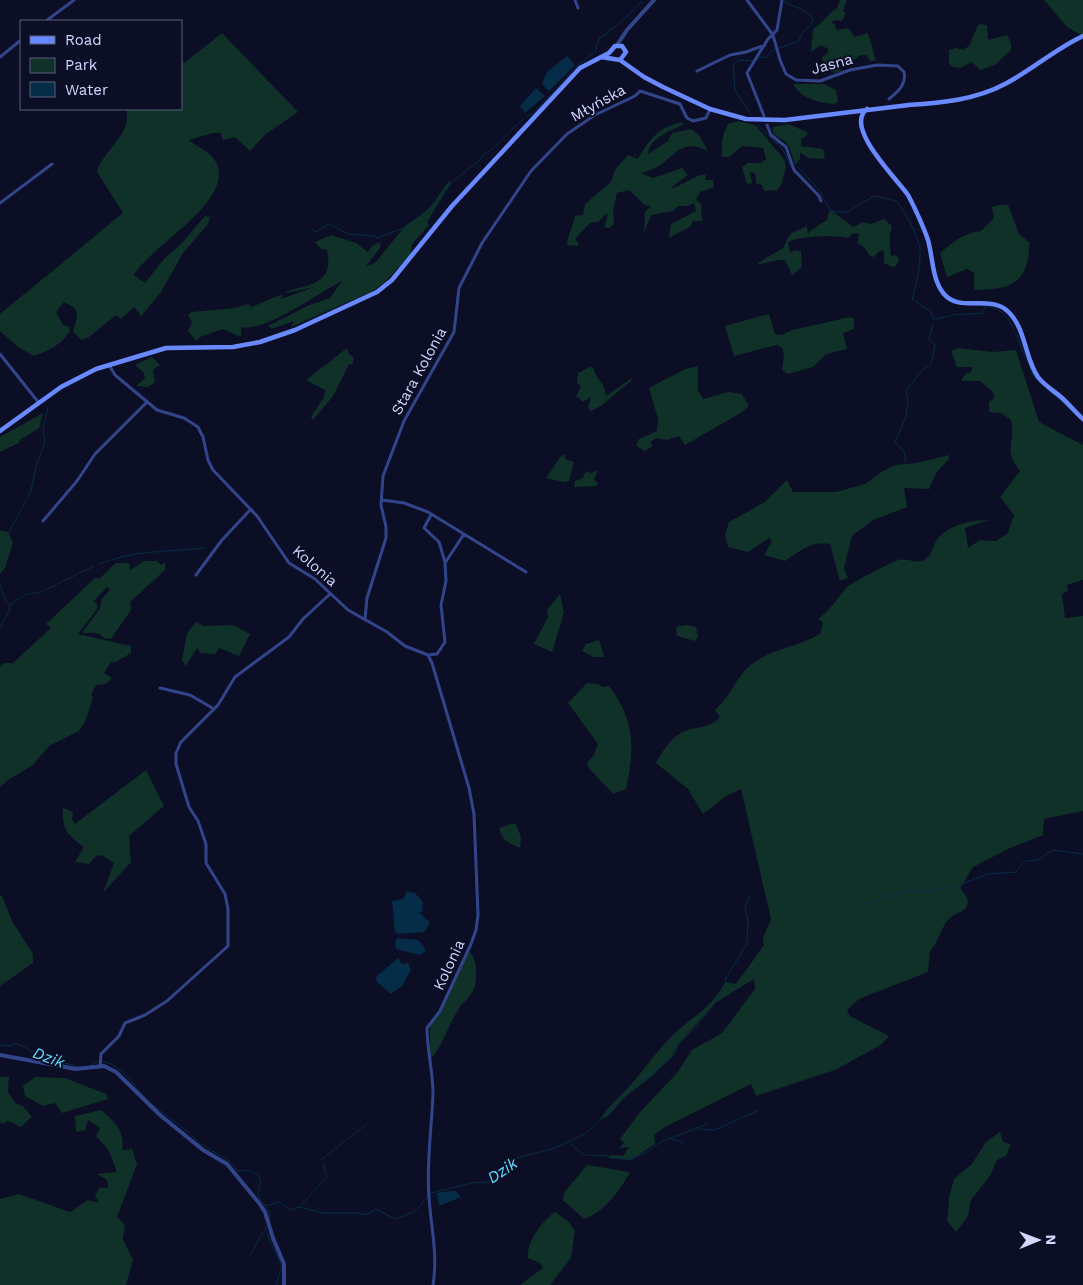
<svg xmlns="http://www.w3.org/2000/svg" width="1083" height="1285" font-family="'Work Sans',sans-serif">
<style>
.green{fill:#0f3127}
.water{fill:#052d47}
.lines{fill:none;stroke-linecap:round;stroke-linejoin:round}
.stream{stroke:#052d47;stroke-width:1}
.minor{stroke:#33458a;stroke-width:3}
.tertiary{stroke:#33458a;stroke-width:4}
.secondary{stroke:#698aff;stroke-width:4.5}
.labels{text-anchor:middle;stroke-width:4;stroke-linejoin:round;paint-order:stroke}
.street-label{font-size:15px;fill:#d2d8ff;stroke:#0c0e26}
.water-label{font-size:16px;font-style:italic;fill:#60dcff;stroke:#0c0e26}
</style>
<rect width="100%" height="100%" fill="#0c0e26"/>
<path class="green" d="M840 0H847L843 11 846 13 842 21 834 20 831 23 835 24 836 30 848 28 855 37 868 33 876 61H870L866 55H860L850 64 833 63 842 71 834 73 825 68 822 57 828 53V49L821 45 811 52 813 29C823 23 827 14 837 8Z
M1044 0H1083V36L1067 27Z
M981 24 987 25 988 40 1007 35 1011 43V50L995 65 980 70 972 62 960 68 952 67 949 63V50L957 48 963 50 969 46 978 25Z
M222 33 298 112 266 134 250 151 235 137 223 140 220 133H213L189 140C197 147 211 152 216 162 236 201 151 245 134 275L145 283 164 259 182 243 205 216 210 217 208 224 183 253 161 292 141 316 134 307 121 319 116 315 89 337 82 340 73 332 77 317 75 308 64 302 56 312 63 325 68 326 70 330C64 344 47 351 34 356L18 347 0 331V314L123 213 97 172C103 149 133 135 126 109H181V60L184 63Z
M793 84H824L836 90 838 101 835 104C820 103 800 98 793 84Z
M738 121 755 125 784 159 786 167 781 185 777 190 764 191 762 185 756 183V175L753 172 750 173 752 183 747 184 742 167 748 163H761L766 159 763 148 742 146 729 157H722C721 143 722 136 728 124Z
M683 122 684 124C671 131 649 138 648 154L668 141 672 133 691 129 699 135 708 151C681 138 677 155 656 168 652 170 646 171 641 173L653 178 682 168 688 175 673 186 672 189 700 175H706L705 180H713L714 187 700 192 696 200 701 204 702 221H693L691 226 669 238 671 224 696 211 694 203 688 206H678L673 211 651 215 644 233 645 212 651 206 645 205 629 190 617 193 613 211 614 224 609 228 604 227 608 214H606L598 222H591L575 239 579 244 577 246 567 245C567 237 573 226 575 216L583 215 585 204 611 182 615 170 628 155 638 159C650 138 659 127 683 122Z
M788 124 807 132V135L801 139V146L823 149 825 155 823 159 809 158 800 153V159L795 165 790 149 785 141 773 134V127Z
M449 181 450 184 427 222 429 225 412 244 411 254 384 283 371 292 291 327 294 321 272 329 268 326 309 305 330 298 342 281C321 291 265 333 241 327V335L238 336 223 329 200 337 196 341 188 331 192 322 188 315 192 312 235 308 249 304 250 307C263 304 270 297 283 295L281 299 314 287 286 293 287 291C312 284 334 283 327 250L321 249 315 242 331 235 356 243 368 252 372 246 380 242V248L366 266 375 263 405 226 429 209Z
M999 205H1008L1019 234 1030 243C1028 250 1029 257 1027 263 1020 290 996 289 974 290V273L967 269 947 277 940 253C953 242 964 233 981 231L994 218 992 207Z
M832 211 853 227 863 222 871 224 884 219 892 226C889 234 890 247 891 256L896 255 899 259 896 266 892 267 884 263V250L878 252 874 257 870 256 864 247 857 243 859 234 853 233 848 238C837 235 798 236 788 242L790 253 795 250 801 251 802 267 792 275 785 260C778 260 765 262 759 265L758 263 783 248 790 234 807 226 808 235 810 231 827 220 829 212Z
M769 314 775 334 782 335 792 330 850 317 854 319V329L843 333 847 349 826 354 813 367 788 374 782 370 784 354 782 348 777 345 734 356 725 326Z
M347 348 349 354 354 358 352 365 349 364 333 396 313 420 311 417 324 397 325 390 306 380Z
M958 348 993 352 1016 350 1039 422 1083 445V580L1067 585 1068 591 1062 594 1065 618 1083 616V811L1044 819 1043 835 1008 849 973 867 960 888C963 892 968 897 968 902 967 913 953 913 948 920 940 929 939 942 930 951L928 972 859 999 847 1010 850 1016 889 1036 882 1044 835 1070 756 1096 751 1084 663 1128 654 1135 655 1144 631 1160 608 1158 612 1155 623 1156 629 1147 619 1148 624 1143 620 1139 640 1112 677 1073 692 1050 722 1033 755 989 754 979 715 1003 677 1046 671 1058 652 1076 625 1097 607 1117 600 1119C609 1105 623 1094 634 1081 647 1066 659 1048 674 1034 694 1015 712 1008 725 982L735 984C746 972 754 958 764 945L763 938 771 919 741 789 726 796 703 814 688 789 656 763C663 751 669 740 681 733 693 726 711 729 720 717L715 710C731 697 736 676 752 664 772 648 799 647 820 634L823 623 818 619C830 610 836 600 846 588 851 583 891 562 899 560 906 558 915 563 922 561 933 557 932 544 939 537 952 524 971 520 988 520L965 528 968 548 980 540 996 541 1008 533 1014 515 1000 497 1020 471C1002 448 1016 444 1011 420L1001 413 989 412V402L994 398 993 392 980 381H961L965 374 971 372 972 367H957L951 351Z
M152 357 160 365 153 370 155 382 148 387 136 386 145 378 144 373 135 365Z
M698 366V390L703 399 729 392 742 394 749 406 739 414 685 445 679 436 667 440 656 438 651 442 652 447 644 451 636 445 639 439 657 431 658 419 649 388 685 369Z
M590 367H593C596 381 604 380 606 396L632 378V380L601 406 591 411 588 408 591 397 583 402 576 396 581 386 577 383 578 373Z
M43 413 39 428 20 440 19 443 0 452V437Z
M565 454V459L574 462 569 481 564 482 546 478 561 456Z
M950 455 948 460 936 473 929 489 904 488 907 507 873 520 852 536 844 568 848 578 840 581 830 544C811 540 800 551 785 561L764 555 772 541 769 538 748 552 728 547 725 535 729 522 765 502 787 480 793 492H836L865 484 883 471 896 465 916 463Z
M598 470 594 480 598 483 597 486 574 487 575 481 583 478 586 471 591 473Z
M0 530 8 532 13 543 5 568 0 574Z
M144 561H157L161 565 165 562V570L130 602 131 610 111 639 104 638C98 631 91 633 82 633L100 608 102 599 110 590 107 587 93 602 97 603V609L78 634 131 646V653L116 662H111L104 673 112 678 106 684 96 685 91 694 93 698 85 722 79 731 49 746 33 765 8 780 0 787V667L4 663H13L51 628 46 624 96 577 99 579 116 563H129L130 570Z
M560 594 564 612 552 652 534 644 548 617 547 610Z
M196 622 204 626 233 625 250 634 239 656 219 648 215 654 200 653 197 648 186 666 182 660 187 633Z
M686 625 696 627 698 637 695 641 677 636 676 627Z
M599 640 604 657H593L582 651 586 644Z
M587 683 597 684 603 687 609 686C635 721 635 747 626 789L613 794 588 767 587 763 594 755 598 744 568 703Z
M146 770 164 806 129 836 131 862 103 893 114 863 102 855 96 856 89 864 75 862 84 847C67 834 62 830 63 808L73 812 72 819 75 824Z
M511 824H516L521 837 520 848C509 843 502 841 499 828Z
M0 896H2L12 921 33 954V963L0 986Z
M469 951C477 958 478 979 474 988 472 996 465 1000 460 1007 448 1024 445 1042 430 1060V1025L441 1012Z
M0 1077H9L8 1092 15 1103 23 1106 32 1117 21 1127 8 1121 2 1124 0 1122Z
M35 1077 65 1078 106 1094 108 1099 62 1113 55 1103 43 1106 25 1096 23 1086Z
M101 1110C114 1121 126 1132 122 1150L132 1149 137 1164 117 1217 125 1225 123 1239 133 1260 126 1285H0V1199L19 1194 70 1212 88 1200 99 1203 95 1195 100 1187 108 1188 107 1180 97 1174 117 1172 109 1151 96 1136 100 1128 88 1120 85 1130 76 1132 75 1116Z
M1000 1132 1003 1142 1011 1144 1006 1156 997 1160 990 1176 971 1200 968 1216 956 1232 947 1221 949 1198 954 1179 972 1164 986 1142Z
M587 1165 630 1172C620 1191 604 1212 584 1219L563 1200 564 1193Z
M555 1212 569 1222 575 1231 571 1258 550 1285H520L543 1268 540 1263 528 1258C526 1243 542 1221 555 1212Z"/>
<path class="water" d="M567 56 575 65 549 91 542 84 547 72Z
M536 88 545 96 525 113 520 106Z
M407 891 415 893 423 902 422 912H419L430 923 424 932 398 934 395 932 392 901 403 899Z
M397 938 418 940 425 948V952L420 955 396 949 395 943Z
M398 958 402 964 408 963 411 970 402 986 391 994 377 982 376 977Z
M450 1191H456L461 1197 439 1206 437 1193Z"/>
<g class="lines">
<path class="stream" d="M758 58 766 57 773 50 799 41 802 33 813 22 812 17 801 9 786 3 785 0
M751 115 735 90 733 65 739 60 753 61
M527 116 533 114 579 64 595 52 599 38 607 34 609 30 615 27 643 1
M758 125 783 150 791 166
M798 167 820 191 829 209 835 212H847L874 196 896 201C904 210 920 238 920 250 921 262 916 288 912 299L931 312 934 320
M313 230 316 232 329 224 348 234 375 236 377 238 404 228 424 213 441 197 452 182 479 161 486 152H489L524 118
M953 315 983 313 985 306C1001 308 1007 315 1014 330
M935 319 950 316
M1016 334 1034 377 1072 411
M906 463 904 452 895 442 906 417 908 401 906 390 922 371 931 364 935 345 929 340 933 324
M0 549 31 491 36 466 45 443 43 428 48 408
M99 564C135 550 166 552 205 548
M0 585 6 602 10 605 9 612 0 627
M10 605C19 598 27 592 39 593L94 566
M1027 861 1038 860 1052 850 1083 854
M863 905 906 890 930 892 956 886 988 874 1016 872 1025 861
M0 1045 9 1046 16 1043 46 1058 79 1067
M103 1061C125 1067 134 1087 149 1102 162 1113 177 1122 189 1133
M90 1066 98 1061
M698 1129 715 1130 757 1111
M192 1136 197 1141
M671 1139 684 1143
M199 1143 228 1160 238 1171C248 1170 256 1170 261 1180L258 1195 270 1214 269 1222
M570 1143C584 1156 583 1156 601 1155 608 1155 616 1159 623 1159 638 1160 650 1149 661 1142L707 1124
M321 1160 368 1123
M265 1206 280 1202 290 1210 299 1207 323 1213H358L366 1215 376 1209 395 1219 414 1212 431 1193 471 1183 488 1182 499 1169 517 1158 555 1148 585 1134 631 1090 673 1056 679 1043 693 1030 722 994 726 978 747 944 748 921 745 907 749 896
M300 1206 327 1177 323 1163
M266 1225 265 1229 282 1267 276 1285
M251 1254 263 1232"/>
<path class="minor" d="M575 0 578 8
M747 0 773 35 780 60 786 74 796 80 820 81 850 70 877 65 898 66 904 72C907 85 897 92 889 99
M46 21 74 0
M0 57 21 40
M697 71 730 55 746 52 765 45
M764 116 747 73 768 39 777 30 782 0
M767 125 771 135 786 147 794 170 819 196 821 201
M0 203 52 164
M0 354 39 403
M109 365 115 375 157 410 184 418 198 427 203 437 208 460 213 470 257 516 289 563 315 579 348 610 387 632 405 646 428 655 432 663 469 788 474 814 478 915 476 930 471 944 440 1011 427 1028C427 1050 433 1072 433 1093 432 1127 426 1163 429 1197 431 1227 438 1255 433 1285
M382 500 404 503 428 512 526 572
M431 515 424 528 439 542 445 562
M43 521 77 481 95 454 147 402
M196 575 222 540 251 509
M365 619 367 598 386 538V527L381 505 383 476 404 421 454 332 459 288 482 243 531 171 567 134 595 115 635 96 640 91 680 104 687 118 693 121 706 118 710 109
M428 655 437 654 445 642 441 605 446 581 445 563 464 534
M160 688 190 695 214 709
M100 1066 101 1054 119 1036 125 1023 145 1015 167 1001 228 946V909L225 894 206 863V844L198 821 189 807 176 764V753L181 742 218 705 235 677 289 637 303 619 330 594"/>
<path class="tertiary" d="M617 45 627 30 654 0
M0 1055 76 1069 104 1066 116 1072 160 1115 203 1150 227 1164 259 1203 265 1212 273 1238 284 1264V1285"/>
<path class="secondary" d="M620 60 644 77 663 87 710 109 746 119 785 120 909 105
M908 105C941 103 975 100 1005 84 1032 70 1055 49 1083 36
M867 109C843 127 898 180 908 195 914 206 924 228 928 240 933 258 932 280 944 294 959 312 987 296 1005 309 1026 325 1024 357 1038 377 1044 385 1054 391 1061 397 1069 404 1075 412 1083 419
M0 431 61 387 96 369 166 348 233 347 260 342 295 330 377 292 392 280 452 206 580 68 609 53 615 46H622L626 52 620 60 601 57"/>
</g>
<g class="labels">
<g class="street-label">
<text transform="translate(832 64) rotate(-15)" y="5">Jasna</text>
<text transform="translate(598 103) rotate(-29)" y="5">Młyńska</text>
<text transform="translate(419 371) rotate(-61)" y="5">Stara Kolonia</text>
<text transform="translate(315 566) rotate(41)" y="5">Kolonia</text>
<text transform="translate(449 965) rotate(-65)" y="5">Kolonia</text>
</g>
<g class="water-label">
<text transform="translate(49 1057) rotate(20)" y="6">Dzik</text>
<text transform="translate(502 1170) rotate(-34)" y="6">Dzik</text>
</g>
</g>
<rect x="20" y="20" width="162" height="90" fill="#0c0e26" stroke="#5b5f7d"/>
<rect x="30" y="36" width="25" height="8" fill="#698aff" stroke="#5b5f7d"/>
<text x="65" y="45" font-size="15" fill="#d2d8ff">Road</text>
<rect x="30" y="58" width="25" height="15" fill="#0f3127" stroke="#5b5f7d"/>
<text x="65" y="70" font-size="15" fill="#d2d8ff">Park</text>
<rect x="30" y="82" width="25" height="15" fill="#052d47" stroke="#5b5f7d"/>
<text x="65" y="95" font-size="15" fill="#d2d8ff">Water</text>
<g transform="translate(1038 1240) rotate(89)" stroke="#0c0e26" stroke-width="4" paint-order="stroke">
<path d="M0-4L9 19L0 12L-9 19Z" fill="#d2d8ff"/>
<text y="-8" font-size="14" font-weight="bold" text-anchor="middle" fill="#d2d8ff">N</text>
</g>
</svg>
